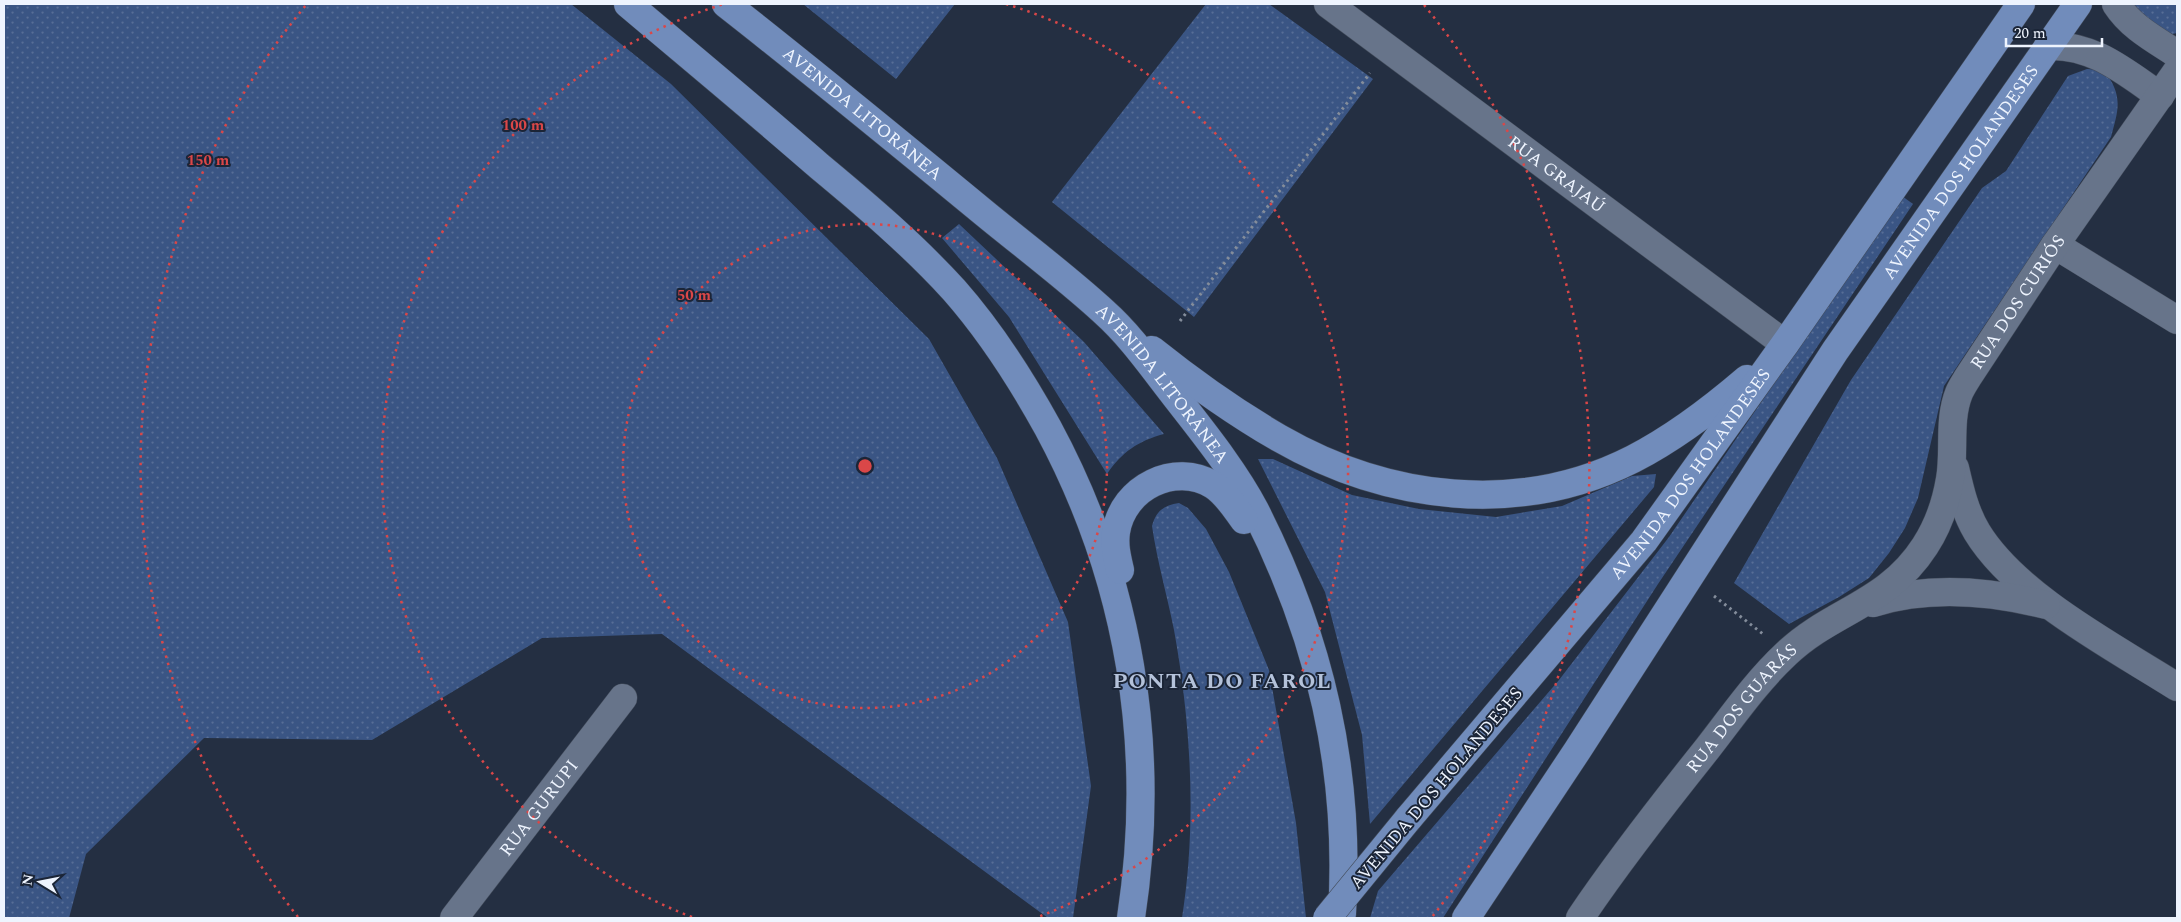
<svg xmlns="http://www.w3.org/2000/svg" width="2181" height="922" font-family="Spectral,serif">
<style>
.grass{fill:url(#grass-dots)}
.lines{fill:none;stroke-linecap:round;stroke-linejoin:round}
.minor-casing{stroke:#434c5b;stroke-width:29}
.major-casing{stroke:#434c5b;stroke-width:29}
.path{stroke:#848d9b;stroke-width:3;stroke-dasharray:2.5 4;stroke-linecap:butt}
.minor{stroke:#67748a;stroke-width:28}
.major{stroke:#718cbb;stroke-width:28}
.major-bridge-casing{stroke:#434c5b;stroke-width:29;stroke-linecap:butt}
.major-bridge{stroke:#718cbb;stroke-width:28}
.ring{fill:none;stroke:#da4748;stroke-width:2.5;stroke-dasharray:2.5 5}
.labels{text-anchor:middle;stroke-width:4;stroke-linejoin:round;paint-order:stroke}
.street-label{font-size:18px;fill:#eef4fe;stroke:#1b2537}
.district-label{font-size:22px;font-weight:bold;letter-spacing:1px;fill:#b4c2da;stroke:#1b2537}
.centre{fill:#da4748;stroke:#1b2537;stroke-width:2.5}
.ring-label{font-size:15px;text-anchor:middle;font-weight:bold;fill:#da4748;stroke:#1b2537;stroke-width:4;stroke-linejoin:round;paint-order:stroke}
</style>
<defs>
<pattern id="grass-dots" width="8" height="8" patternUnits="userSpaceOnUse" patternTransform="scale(1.25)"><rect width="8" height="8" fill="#3a5584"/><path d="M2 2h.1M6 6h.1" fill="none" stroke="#576e96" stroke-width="1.8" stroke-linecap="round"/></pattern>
</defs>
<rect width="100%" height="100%" fill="#242f42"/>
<path class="grass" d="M4 4H571L671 84 929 339 997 458 1068 622 1091 786 1073 918H1048L662 634 542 638 372 740 204 738 86 854 69 918H4Z
M803 4H955L896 79Z
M1206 4H1269L1373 79 1194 317 1052 202Z
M2128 4H2177V33L2168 35Z
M2087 69 2104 70C2123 96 2119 108 2111 137L1944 386 1918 498 1905 528 1889 553 1869 578 1839 597 1789 624 1734 583 1851 380 1982 188 2006 171 2068 76Z
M1902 196 1913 204 1658 584 1443 918H1370L1378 891 1559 680 1669 537Z
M959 224 1084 342 1164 434C1138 441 1122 452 1107 474L1009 317 942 238Z
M1258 459H1273L1352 495 1419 509 1496 517 1562 506 1632 476 1656 474 1654 487 1370 824 1362 735 1325 592Z
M1179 503 1188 508 1206 529 1229 572 1269 670 1296 823 1306 918H1182C1197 824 1191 724 1174 630 1167 595 1157 561 1152 526 1156 511 1164 505 1179 503Z"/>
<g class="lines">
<defs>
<g id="minor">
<path id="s1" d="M1328 4 1785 344"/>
<path d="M2116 4C2131 27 2154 39 2177 54"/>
<path d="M2048 46C2093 44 2125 72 2160 96"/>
<path d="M2055 245 2177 320"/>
<path d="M1955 468C1960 490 1965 512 1977 532 2016 596 2114 647 2177 687"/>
<path d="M1873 603C1928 586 1990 591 2046 605"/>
<path id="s2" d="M454 918 623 698"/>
<path id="s3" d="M1580 918C1619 860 1663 804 1707 749 1732 717 1756 682 1786 654 1832 610 1887 605 1925 546 1938 526 1946 503 1950 479 1955 452 1948 420 1959 393 1961 388 1965 382 1968 377L2055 245 2177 71"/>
</g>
<g id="major">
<path d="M628 4C692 58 756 111 819 166 866 205 913 245 954 290 991 332 1021 379 1048 428 1130 580 1157 747 1131 918"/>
<path id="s4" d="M726 4C813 72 898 142 983 212 1023 245 1066 277 1104 312 1131 336 1153 368 1175 396 1203 432 1234 470 1255 510 1320 638 1351 770 1342 914"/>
<path d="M1152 350C1192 382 1234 412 1279 438 1387 500 1519 517 1633 459 1674 438 1712 409 1747 379"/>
<path d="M1120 570C1117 557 1114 545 1116 532 1123 487 1175 462 1213 485 1226 493 1235 508 1244 520"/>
<path id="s5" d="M1408 819 1644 541 1785 344 2021 4"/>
<path id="s6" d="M1466 918 1577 751 1835 351 2078 4"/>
</g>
</defs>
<use href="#minor" class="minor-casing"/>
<use href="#major" class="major-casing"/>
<path class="path" d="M1180 321 1370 73
M1714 596 1763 634"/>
<use href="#minor" class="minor"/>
<use href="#major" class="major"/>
<defs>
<path id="major-bridge" d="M1327 918 1408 819"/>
</defs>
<use href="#major-bridge" class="major-bridge-casing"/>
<use href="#major-bridge" class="major-bridge"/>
</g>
<g class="ring">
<circle cx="865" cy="466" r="242"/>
<path d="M692 917A483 483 0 0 1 724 4M1006 4A483 483 0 0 1 1038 917"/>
<path d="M298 917A725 725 0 0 1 306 5M1424 5A725 725 0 0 1 1432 917"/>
</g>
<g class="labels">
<g class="street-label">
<text dy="6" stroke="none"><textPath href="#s4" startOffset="175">AVENIDA LITORÂNEA</textPath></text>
<text dy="6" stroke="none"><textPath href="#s6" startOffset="895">AVENIDA DOS HOLANDESES</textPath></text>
<text dy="6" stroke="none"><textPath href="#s1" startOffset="285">RUA GRAJAÚ</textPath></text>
<text dy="6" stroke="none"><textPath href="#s3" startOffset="780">RUA DOS CURIÓS</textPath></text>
<text dy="6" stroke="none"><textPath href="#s4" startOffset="580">AVENIDA LITORÂNEA</textPath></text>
<text dy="6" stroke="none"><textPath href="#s5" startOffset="446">AVENIDA DOS HOLANDESES</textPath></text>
<text dy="6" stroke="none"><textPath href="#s3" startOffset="265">RUA DOS GUARÁS</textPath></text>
<text transform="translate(1436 788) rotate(-50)" y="6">AVENIDA DOS HOLANDESES</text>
<text dy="6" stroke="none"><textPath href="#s2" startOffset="139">RUA GURUPI</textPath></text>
</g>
<g class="district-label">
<text x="1222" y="688">PONTA DO FAROL</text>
</g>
</g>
<circle cx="865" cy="466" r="8" class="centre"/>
<g class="ring-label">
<text x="523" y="130">100 m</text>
<text x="208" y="165">150 m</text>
<text x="694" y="300">50 m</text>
</g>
<rect width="2181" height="922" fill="none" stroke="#eef4fe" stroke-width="10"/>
<g transform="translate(40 882) rotate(280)" stroke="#1b2537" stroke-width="4" paint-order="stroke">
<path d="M0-4L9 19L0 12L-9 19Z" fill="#eef4fe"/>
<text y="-8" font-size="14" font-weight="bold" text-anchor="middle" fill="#eef4fe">N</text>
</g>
<path d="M2006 38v8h96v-8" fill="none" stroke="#eef4fe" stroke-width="2.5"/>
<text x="2014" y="38" font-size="15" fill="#eef4fe" stroke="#1b2537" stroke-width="4" paint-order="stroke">20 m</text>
</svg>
